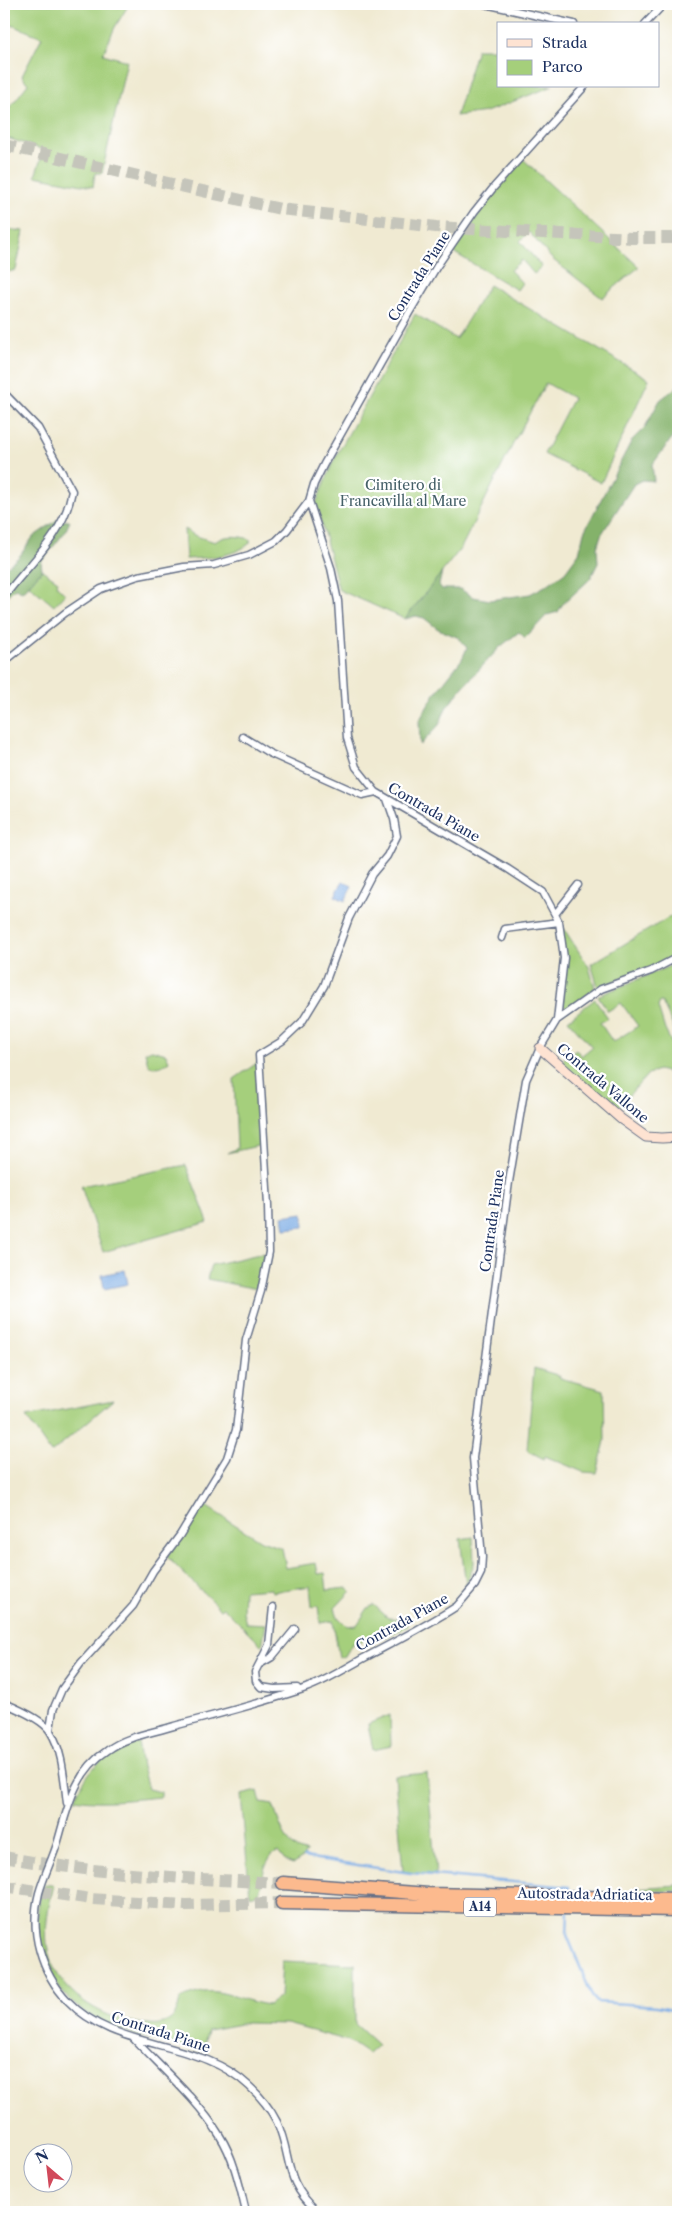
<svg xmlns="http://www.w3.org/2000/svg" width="682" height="2216" font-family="'Libre Caslon Text',serif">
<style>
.green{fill:#a5cf7b;stroke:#607f6c}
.forest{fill:#84b26b;stroke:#507064}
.water{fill:#77a9e3;stroke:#496ca0}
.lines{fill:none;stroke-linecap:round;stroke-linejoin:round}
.stream{stroke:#77a9e3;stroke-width:2.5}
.highway-tunnel{stroke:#c5c5bb;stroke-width:12;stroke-dasharray:12 6;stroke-linecap:butt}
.street-casing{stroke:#667087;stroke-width:9}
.secondary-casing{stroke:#667087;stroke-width:11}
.highway-casing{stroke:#667087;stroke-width:15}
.street{stroke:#fff;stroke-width:6}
.secondary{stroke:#fee3d2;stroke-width:9}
.highway{stroke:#fcba8e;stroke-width:12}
.labels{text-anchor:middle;stroke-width:4.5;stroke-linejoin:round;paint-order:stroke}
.shield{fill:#fff;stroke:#5f6d8e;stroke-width:1}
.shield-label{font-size:12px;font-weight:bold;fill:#1b2f5e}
.street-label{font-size:14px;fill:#1b2f5e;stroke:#fff}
.park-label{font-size:14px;fill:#445f67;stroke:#fff}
</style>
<rect width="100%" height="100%" fill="#fff"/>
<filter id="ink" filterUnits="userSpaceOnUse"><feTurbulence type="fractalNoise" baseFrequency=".02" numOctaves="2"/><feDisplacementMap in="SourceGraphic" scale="10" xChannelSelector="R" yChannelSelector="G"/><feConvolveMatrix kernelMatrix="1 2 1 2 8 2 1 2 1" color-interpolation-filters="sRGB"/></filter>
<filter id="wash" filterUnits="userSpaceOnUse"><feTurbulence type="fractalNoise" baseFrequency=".0096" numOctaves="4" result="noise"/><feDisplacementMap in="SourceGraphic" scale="20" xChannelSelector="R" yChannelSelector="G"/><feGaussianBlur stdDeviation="1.12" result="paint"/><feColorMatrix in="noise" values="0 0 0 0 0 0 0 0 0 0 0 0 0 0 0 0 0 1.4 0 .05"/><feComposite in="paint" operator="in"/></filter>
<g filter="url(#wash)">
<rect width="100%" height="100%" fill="#f0ead2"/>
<path class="green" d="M4 4H123L128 6 115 27 103 54 127 61 102 173H95L93 187 35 176 44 150 4 137V115L28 84 22 76 42 37 4 22Z
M477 49H498V86H553L486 112 456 116Z
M523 159 639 267 602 298 552 259 529 232 520 241 542 267 534 274 522 260 510 270 522 283 517 290 453 252 488 201Z
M4 229 24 231 16 270 4 273Z
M489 285 649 379 601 483 544 454 573 398 546 383 514 442 461 548 405 619 339 590 316 503 334 460 415 314 456 339Z
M184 529 196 536 215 542C225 534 238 536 250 539V543C234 557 206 558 186 559Z
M42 570 58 581 56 585 65 594 54 606 29 585Z
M678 912V954L657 965 598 987 591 964Z
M564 929 589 967 595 988 569 1010H566L563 1005 561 931Z
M677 963 678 1037 662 1002H660L658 1007 665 1030 678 1055V1075L658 1070 648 1074 615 1111 560 1062 576 1049 581 1056 592 1047 568 1020 595 999 608 1018 600 1023 613 1042 638 1026 621 1003 608 1011 598 996Z
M152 1050 166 1054 169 1061C162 1067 156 1069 148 1064L145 1052Z
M257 1063 262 1145 227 1153 237 1148 234 1079Z
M186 1165 208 1222 103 1252 81 1186Z
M264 1253 257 1289 207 1279 211 1265Z
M534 1368 560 1376V1378L604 1390 605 1441 597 1473 583 1472 545 1456 544 1459 527 1450Z
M113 1400 51 1453 26 1417Z
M201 1503 261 1541 282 1548 286 1568 316 1563 318 1574 325 1573 327 1590 347 1588 351 1591 335 1608 338 1617 347 1626 357 1625 368 1608 374 1605 388 1618 405 1619 408 1626 386 1637 379 1635 352 1644 345 1656 339 1658 333 1621 320 1623 318 1606 312 1607 310 1586 272 1592 271 1589 244 1591 243 1612 246 1623 266 1624 262 1646 223 1607 220 1609 167 1557Z
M473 1537 474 1564 466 1585 460 1539Z
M390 1715 391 1746 373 1750 368 1724Z
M138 1742 142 1767 148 1789 161 1792V1797C133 1799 103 1804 75 1799 88 1768 105 1752 138 1742Z
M427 1773 436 1875 403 1872 395 1776Z
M258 1791 261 1803 273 1805C279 1821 286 1851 306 1852L303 1858 293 1864 285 1861 278 1852C263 1857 263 1880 259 1893L250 1896 241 1795Z
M44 1885H54C47 1911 41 1942 54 1968 71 2001 113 2023 149 2024 156 2025 165 2024 171 2019 177 2014 178 2006 181 1999 218 1981 234 2001 269 2005L280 1997 282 1961 355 1964V2024L378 2045 368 2054 349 2041 287 2024 246 2023 208 2030 204 2052C140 2035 67 2029 43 1956 36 1931 35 1909 44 1885Z
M678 1885V1891H642L636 1888Z"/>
<path class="forest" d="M678 386V430L652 465 654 481 642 480 634 484 601 535 597 548 598 563 590 579 562 605 558 612 547 615 525 638 519 632 500 647 463 687 446 708 439 725 420 745 419 721 434 695 462 659 467 648 459 638 438 629 424 618 416 616 405 619 442 572 439 585 442 589H460L473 597 490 600 530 594 547 585 565 572 579 553 584 532 632 440 645 427 660 400Z
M57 520 70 521 65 532 41 562 42 570 25 589 22 591 15 588 6 597H4V569L19 557 33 537Z"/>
<path class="water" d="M343 881 352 886 345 901 335 896Z
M303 1213 304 1227 285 1229 283 1216Z
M125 1270 128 1284 104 1289 102 1275Z"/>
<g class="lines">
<path class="stream" d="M304 1857 411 1873 569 1887 568 1892
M568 1912 567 1935 592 1996 597 2002 657 2006 678 2010"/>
</g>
</g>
<g filter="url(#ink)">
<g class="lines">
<path class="highway-tunnel" d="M4 145 280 209 436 227 632 238H678
M4 1857C96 1874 190 1879 283 1883
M4 1886 91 1899 186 1905 282 1903"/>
<defs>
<path id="street" d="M485 4 574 24
M645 24 664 4
M4 393 38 428 72 491C64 536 29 563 4 597
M309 501 331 568 338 601 347 738 356 767 376 792 508 869 543 892 559 922 564 958 557 1020 540 1048 526 1080 509 1182 473 1458 482 1557 481 1573 475 1585 457 1606C428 1625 396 1641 364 1658 346 1668 326 1681 306 1688 263 1703 218 1714 174 1726 152 1733 127 1736 108 1750 75 1771 68 1806 58 1841 53 1858 44 1875 39 1893 29 1931 41 1973 68 2001 116 2052 199 2038 249 2086 260 2096 270 2108 277 2122 293 2158 282 2180 318 2212
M4 662 65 613 101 589 138 576 184 567 214 565 249 555 276 541 287 530 309 501 314 484 324 464 409 313 437 266 474 212 494 187 585 86
M243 737 269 753 362 795 376 792
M556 913 578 885
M502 938 505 929 559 922
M557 1020 601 989 651 971 678 957
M273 1607 269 1645 255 1672 256 1681 261 1687 274 1689 297 1688
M260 1664 272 1657 295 1629
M4 1703C16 1708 43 1720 50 1731 63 1751 64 1780 67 1803
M50 1730 53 1710 62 1689 81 1663 133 1606 153 1571 180 1535 227 1458 236 1430 246 1340 261 1291 269 1252 268 1205 259 1055 282 1041 302 1022 324 986 349 918 372 874 387 856 397 836 394 819 387 799
M133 2038C162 2069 197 2099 220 2136 234 2158 240 2187 246 2212"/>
<path id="secondary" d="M540 1048 621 1119 646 1137 662 1138 678 1137"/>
<path id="highway" d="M283 1883 428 1894 678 1899
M282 1903 678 1910"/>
</defs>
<use href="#street" class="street-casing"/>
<use href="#secondary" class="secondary-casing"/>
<use href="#highway" class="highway-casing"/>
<use href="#street" class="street"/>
<use href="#secondary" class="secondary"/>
<use href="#highway" class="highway"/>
</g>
</g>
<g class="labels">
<rect class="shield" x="464" y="1897.5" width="32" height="19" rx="4"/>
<g class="shield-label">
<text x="480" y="1911">A14</text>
</g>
<g class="street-label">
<text transform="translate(419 276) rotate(-58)" y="5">Contrada Piane</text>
<text transform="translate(434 812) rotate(30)" y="5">Contrada Piane</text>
<text transform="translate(603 1083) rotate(40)" y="5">Contrada Vallone</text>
<text transform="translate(492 1221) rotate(-82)" y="5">Contrada Piane</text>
<text transform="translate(402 1622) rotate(-29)" y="5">Contrada Piane</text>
<text transform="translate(585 1894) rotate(1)" y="5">Autostrada Adriatica</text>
<text transform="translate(161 2032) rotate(18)" y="5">Contrada Piane</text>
</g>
<g class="park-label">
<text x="403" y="490">Cimitero di<tspan x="403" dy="16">Francavilla al Mare</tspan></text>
</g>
</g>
<rect width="682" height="2216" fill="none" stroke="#fff" stroke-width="20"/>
<rect x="497" y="22" width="162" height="65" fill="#ffffff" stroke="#a4acbf"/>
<rect x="507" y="39" width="25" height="8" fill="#fee3d2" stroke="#a4acbf"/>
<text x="542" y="48" font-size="15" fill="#1b2f5e">Strada</text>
<rect x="507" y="60" width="25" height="15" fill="#a5cf7b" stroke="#a4acbf"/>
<text x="542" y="72" font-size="15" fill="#1b2f5e">Parco</text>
<g transform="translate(48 2168) rotate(332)"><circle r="24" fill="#ffffff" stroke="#a4acbf"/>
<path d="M0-4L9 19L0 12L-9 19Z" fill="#d1495b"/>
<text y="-8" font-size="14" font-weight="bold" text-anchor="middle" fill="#1b2f5e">N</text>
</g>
</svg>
